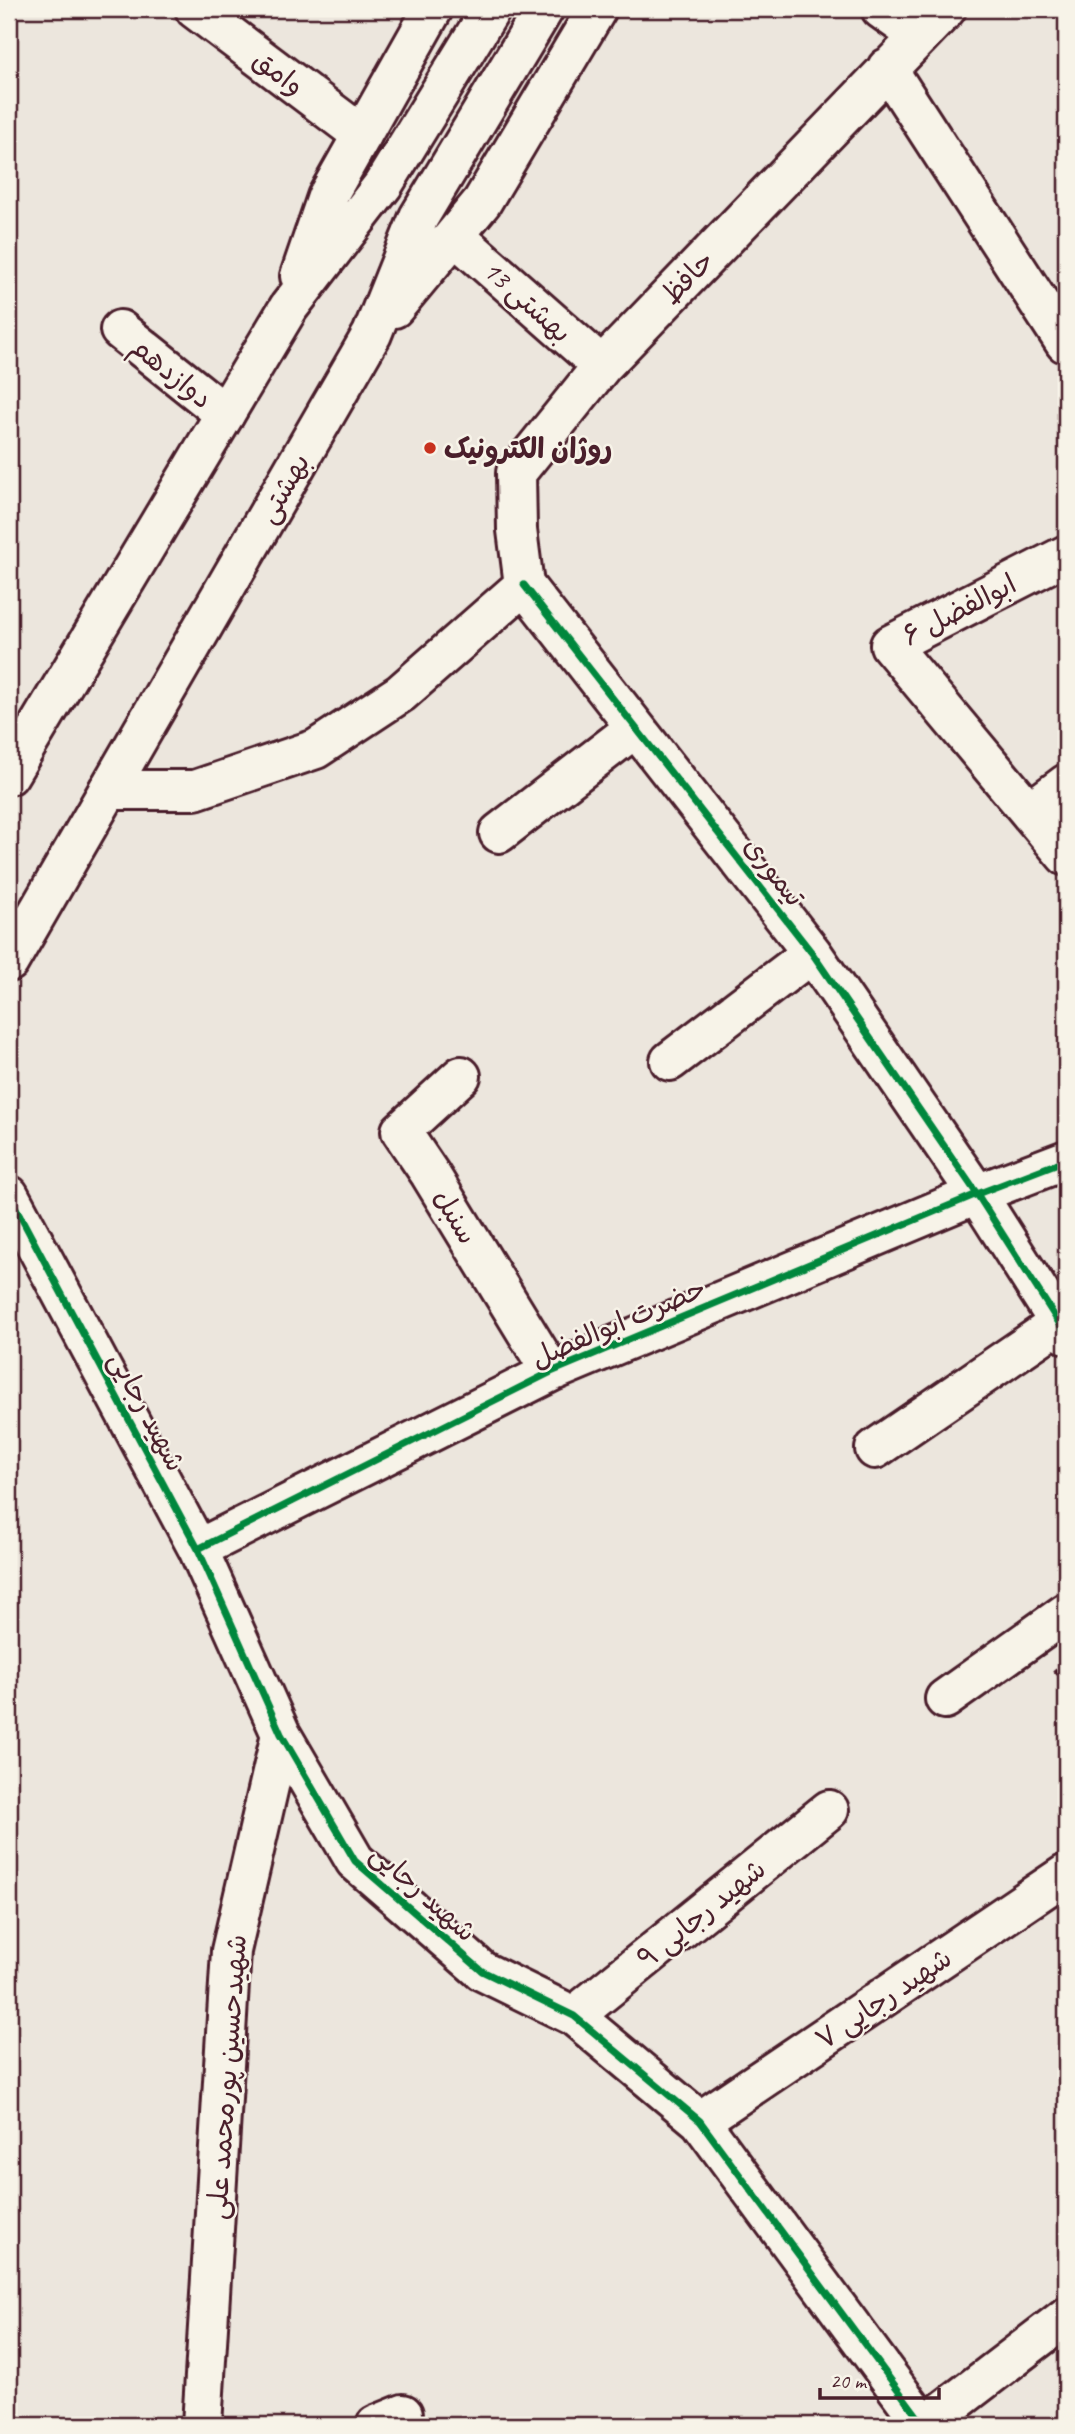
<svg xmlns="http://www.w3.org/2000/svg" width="1075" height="2434" font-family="Caveat,'Playpen Sans Arabic',sans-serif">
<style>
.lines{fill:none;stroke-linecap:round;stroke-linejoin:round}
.minor-casing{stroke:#4a1f2b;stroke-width:44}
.primary-casing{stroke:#4a1f2b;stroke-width:44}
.path{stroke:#4a1f2b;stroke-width:4.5;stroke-dasharray:7 5;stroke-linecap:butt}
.minor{stroke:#f7f3e8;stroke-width:38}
.primary{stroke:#f7f3e8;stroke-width:38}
.cycleway-casing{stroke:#f7f3e8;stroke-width:11}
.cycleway{stroke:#00873e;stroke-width:7}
.poi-dot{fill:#c8321e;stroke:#f7f3e8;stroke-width:2.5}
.labels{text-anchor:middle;stroke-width:5;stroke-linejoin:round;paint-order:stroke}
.street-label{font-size:28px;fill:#4a1f2b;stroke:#f7f3e8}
.poi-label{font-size:28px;font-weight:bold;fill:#4a1f2b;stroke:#f7f3e8;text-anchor:start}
</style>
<rect width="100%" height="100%" fill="#ece6dd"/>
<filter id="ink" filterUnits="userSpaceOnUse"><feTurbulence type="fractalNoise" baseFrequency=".0143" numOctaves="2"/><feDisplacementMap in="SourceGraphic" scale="14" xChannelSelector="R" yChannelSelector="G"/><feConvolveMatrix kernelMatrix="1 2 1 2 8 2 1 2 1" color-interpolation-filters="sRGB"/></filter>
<g filter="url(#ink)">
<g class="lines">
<defs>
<path id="minor" d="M195 9 362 135
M881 9 919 36
M887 68 1065 343
M455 236 602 366
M120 330 225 414
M1066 555 890 645 1066 856
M524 585 812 953 977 1194 1066 1334
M524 585 517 530 516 473 602 366 946 9
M108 790H195L316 749 401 693 524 585
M1030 811 1066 784
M499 833 635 728
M670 1061 812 953
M461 1076 401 1131 430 1174 551 1372
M9 1195 198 1549 281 1734 355 1861 482 1971 574 2016 700 2121 924 2425
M875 1449 1059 1323
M198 1549 551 1372 977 1194 1066 1160
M945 1699 1066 1613
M574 2016 829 1810
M700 2121 1066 1874
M202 2425 231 1951 281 1734
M376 2425 403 2414
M925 2425 1066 2317"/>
<path id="primary" d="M300 276 327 197 433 9
M394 308 482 202 597 9
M9 775 289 307 383 185 491 9
M9 962 372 334 419 217 544 9"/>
</defs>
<use href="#minor" class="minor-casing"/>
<use href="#primary" class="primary-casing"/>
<path class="path" d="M1054 1669 1066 1683"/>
<use href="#minor" class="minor"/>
<use href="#primary" class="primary"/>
<defs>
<path id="cycleway" d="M524 585 812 953 977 1194 1066 1334
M9 1195 198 1549 281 1734 355 1861 482 1971 574 2016 700 2121 924 2425
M198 1549 551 1372 977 1194 1066 1160"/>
</defs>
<use href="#cycleway" class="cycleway-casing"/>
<use href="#cycleway" class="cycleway"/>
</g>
</g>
<circle class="poi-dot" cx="430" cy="448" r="7"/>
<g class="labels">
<g class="street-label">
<text transform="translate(279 72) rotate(37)" y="10">وامق</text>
<text transform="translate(687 277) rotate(-46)" y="10">حافظ</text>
<text transform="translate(528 301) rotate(42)" y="10">بهشتی 13</text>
<text transform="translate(172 372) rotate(39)" y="10">دوازدهم</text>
<text transform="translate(283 488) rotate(-60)" y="10">بهشتی</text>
<text transform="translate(959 609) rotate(-27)" y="10">ابوالفضل ۶</text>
<text transform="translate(775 871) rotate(52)" y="10">تیموری</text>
<text transform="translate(456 1216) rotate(59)" y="10">سنبل</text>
<text transform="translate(618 1322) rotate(-23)" y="10">حضرت ابوالفضل</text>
<text transform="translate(148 1411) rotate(62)" y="10">شهید رجایی</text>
<text transform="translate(424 1892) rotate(42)" y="10">شهید رجایی</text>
<text transform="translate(701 1913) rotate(-39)" y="10">شهید رجایی ۹</text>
<text transform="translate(883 1998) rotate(-34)" y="10">شهید رجایی ۷</text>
<text transform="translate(226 2077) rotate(-86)" y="10">شهیدحسین پورمحمد علی</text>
</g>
<g class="poi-label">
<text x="444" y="458">روژان الکترونیک</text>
</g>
</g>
<rect width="1075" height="2434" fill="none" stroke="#f7f3e8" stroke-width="35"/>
<rect x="18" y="18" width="1040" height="2399" fill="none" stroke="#4a1f2b" stroke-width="2.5" filter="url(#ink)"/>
<path d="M820 2388v10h119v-10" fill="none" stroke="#4a1f2b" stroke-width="3.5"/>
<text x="830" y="2388" font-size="21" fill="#4a1f2b" stroke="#f7f3e8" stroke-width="5" paint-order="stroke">20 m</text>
</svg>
